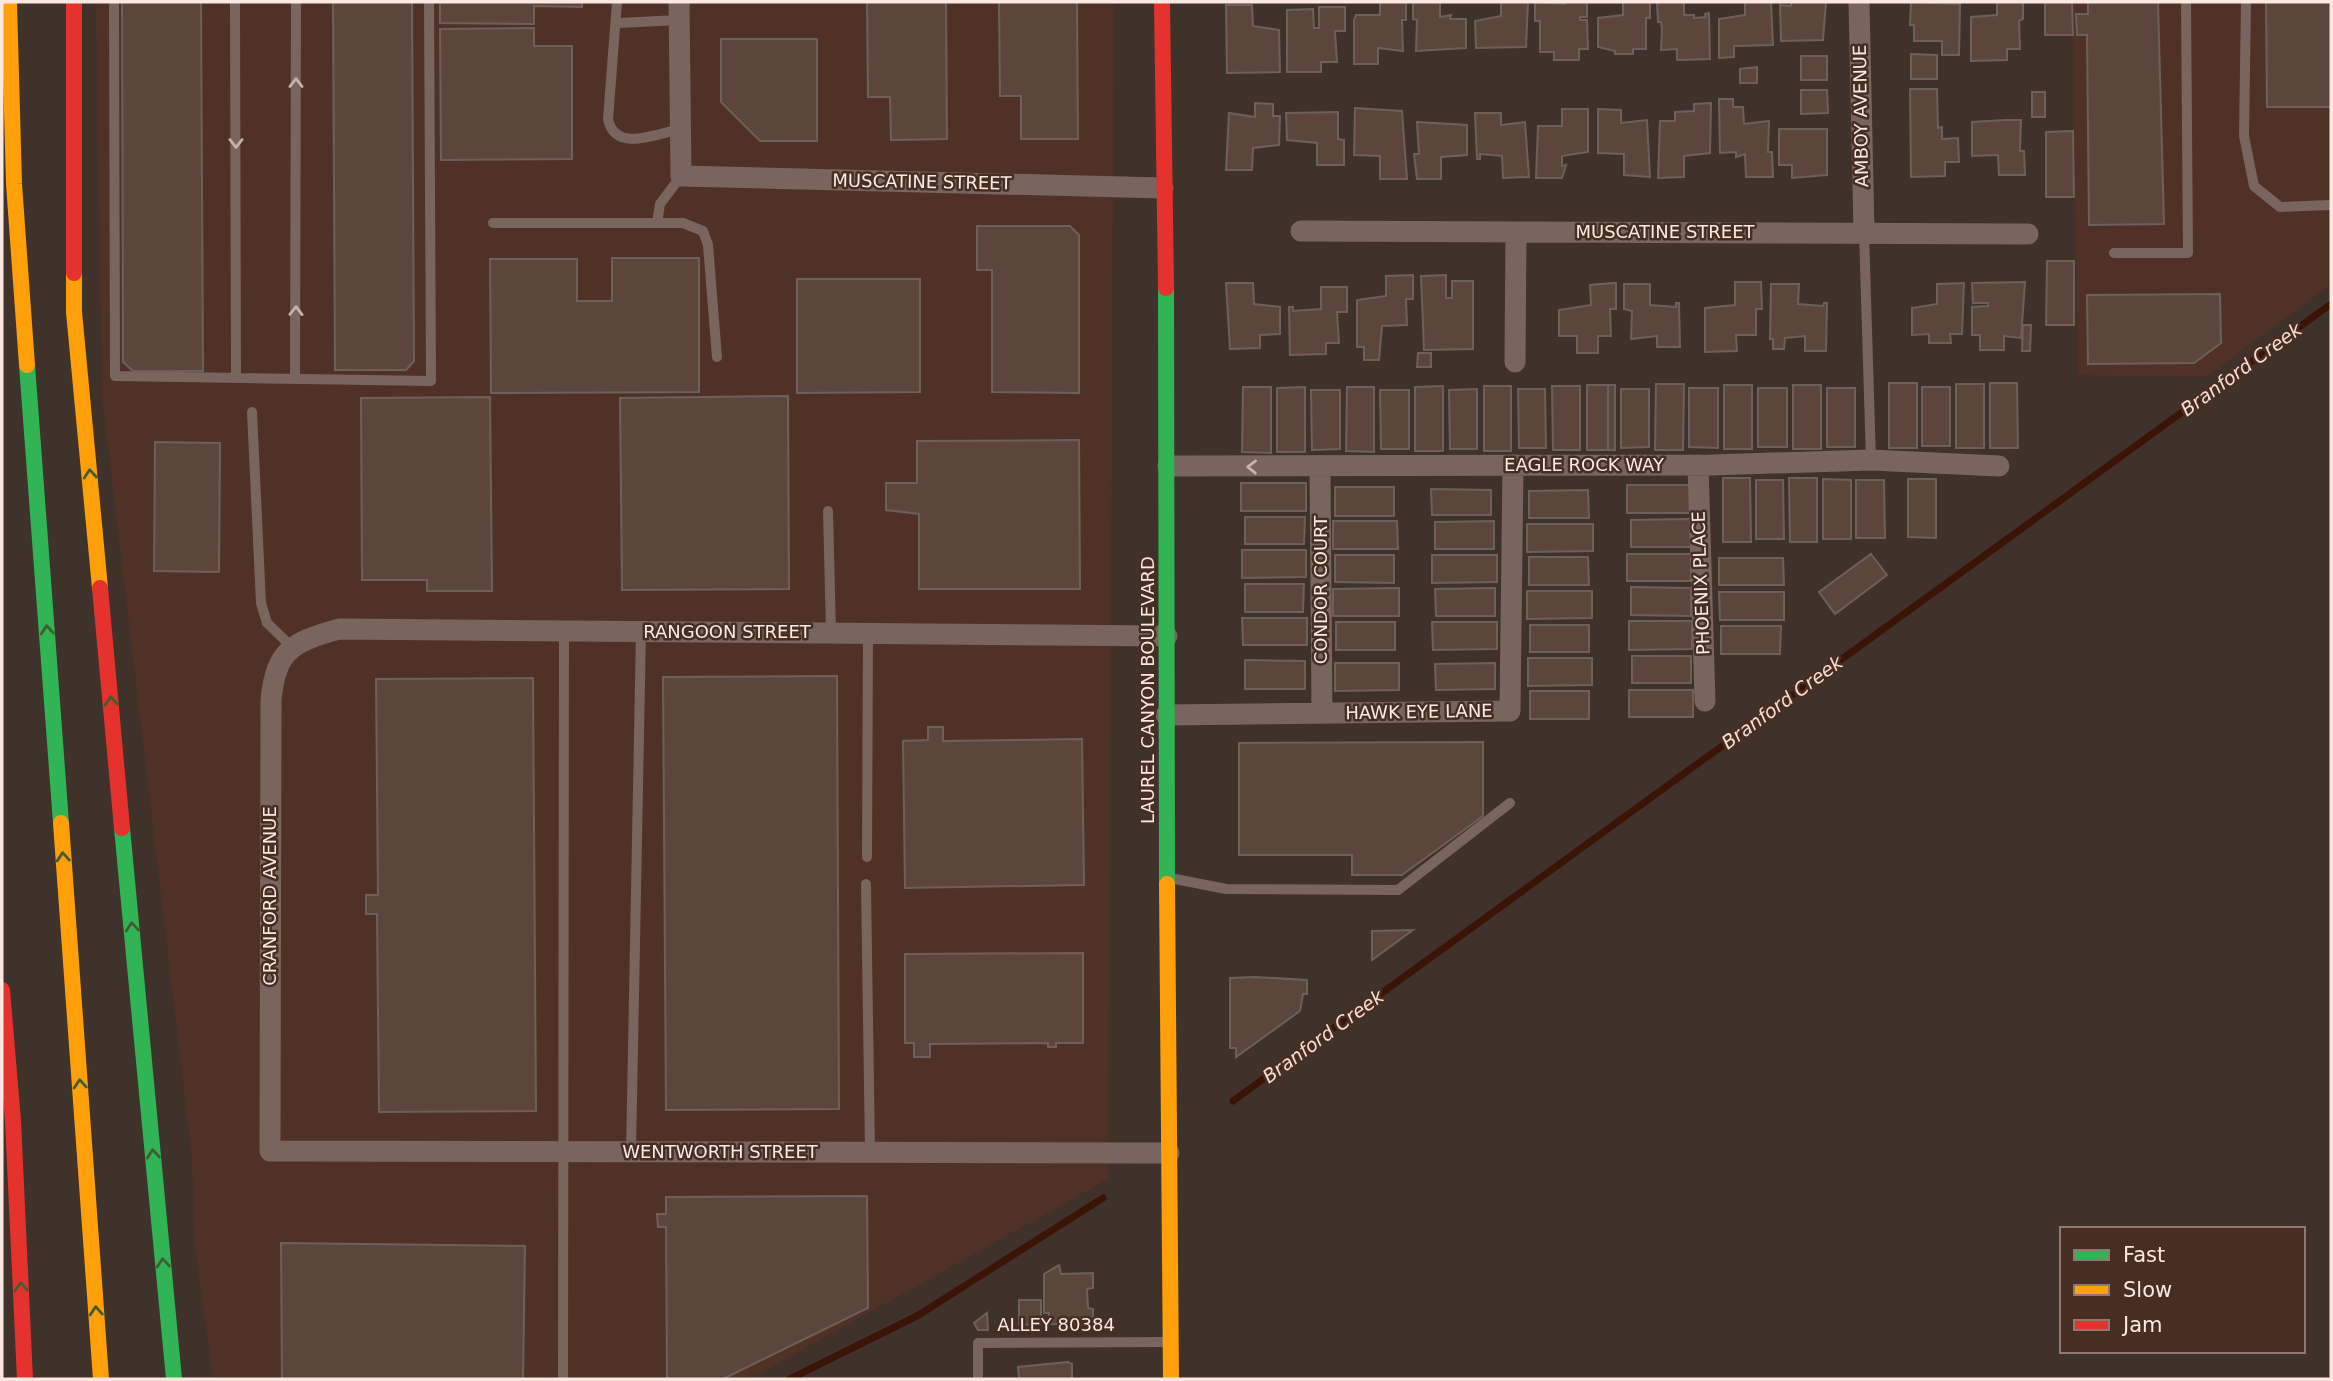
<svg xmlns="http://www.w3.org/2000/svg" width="2333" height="1381" font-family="'DejaVu Sans',sans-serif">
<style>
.built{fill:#4f3225}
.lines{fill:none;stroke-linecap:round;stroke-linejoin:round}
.stream{stroke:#3c1404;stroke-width:7}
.building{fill:#5c463c;stroke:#6c605b;stroke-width:2}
.lane{stroke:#78655d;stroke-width:10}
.street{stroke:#78655d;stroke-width:21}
.fast{stroke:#30b455;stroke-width:16}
.slow{stroke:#ff9f0a;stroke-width:16}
.jam{stroke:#e5322d;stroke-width:16}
.oneway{stroke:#c6b4ac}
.oneway2{stroke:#3f5d34}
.labels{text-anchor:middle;stroke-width:5;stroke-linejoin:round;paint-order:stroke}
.street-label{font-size:18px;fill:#fae8e1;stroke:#472e23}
.water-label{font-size:19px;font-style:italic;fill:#f7ded4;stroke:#472e23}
</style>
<rect width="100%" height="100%" fill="#3f322b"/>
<path class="built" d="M96 2H1114L1108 1179 759 1374 744 1379H213L195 1246 192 1158 102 395Z
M2072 2H2331V284L2206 377 2078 375Z"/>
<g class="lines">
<path class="stream" d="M1233 1101 2331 304
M790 1379 917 1316 1103 1198"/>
</g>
<path class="building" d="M122 2H201L203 371H133L123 362Z
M333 2H412L414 361 406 370H335Z
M440 2H582V7L534 6V24L440 23Z
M867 2H946L947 139 891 140 890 97H868Z
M999 2H1077L1078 139H1021V96H1000Z
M1380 2H1406V20H1402L1403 51 1378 48V64H1354V20L1356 15H1380Z
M1413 2H1440V17L1451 15 1450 19H1466V48L1416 51 1417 20 1413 19Z
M1501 2H1528L1526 47 1476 48 1475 21 1501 16Z
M1535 2 1565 4V2H1587V17H1580V20H1587L1588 49H1579V60H1554V52H1540V21H1535Z
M1623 2H1650V18H1646V49H1633V54H1615V51L1598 47V18L1623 15Z
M1657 2H1684V15H1694V18L1706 17 1705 14 1709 13 1710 59 1677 60V49L1661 50 1662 29 1661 22H1658Z
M1745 2H1771L1773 45 1734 46V57L1719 58V19L1745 15Z
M1791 2H1826L1823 40 1781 41 1780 5 1791 6Z
M1911 2 1960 4 1959 55H1942V41H1914V25H1910Z
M1997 2H2023V19L2019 21 2020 49H2007V60L1971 61V17L1997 15Z
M2045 2H2072L2073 35H2045Z
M2088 2H2158L2164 224 2089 225 2087 35H2077L2076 14H2088Z
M2266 2H2331V107H2267Z
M1226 5H1252L1253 26 1279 30 1280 72 1227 73Z
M1319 7H1345V31H1335L1337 62H1321V72H1287V10L1313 9 1314 28H1319Z
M534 28V46H572V159L441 160 440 29Z
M721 39H817V141H760L721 102Z
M1911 54 1937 55V79H1911Z
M1801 56H1827V80H1801Z
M1757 67V83H1740V69Z
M1910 89H1937L1938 128 1942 127V139L1958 138 1959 162H1945V176L1911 177Z
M1801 90H1827L1828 113 1801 114Z
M2032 92H2045V117H2032Z
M1719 99H1733V107H1743L1744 124 1769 121 1768 152H1772L1773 177H1746L1745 154 1736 157V152L1720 153Z
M1255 103 1273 104V116H1280L1279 145 1253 148 1252 170H1226L1229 113 1255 117Z
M1711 103 1710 153 1684 156V177L1658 178 1660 121H1675V112L1694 111V104Z
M1355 108 1402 111 1407 179H1380V156L1354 155Z
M1562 109H1588V152L1562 156V166L1566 165 1562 178H1536L1538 126H1562Z
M1598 109 1621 110V123L1647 120 1650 177 1624 175V154L1598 153Z
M1338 112V139L1344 140V165H1317V143L1287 140 1286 113Z
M1475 113H1501V125L1525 122 1529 177 1503 178 1502 156 1480 154V159H1477Z
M2005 120H2021L2020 151H2024L2025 175H1999L1998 155 1972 156V122Z
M1417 122 1467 125V155L1441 157V179H1417L1414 154H1419Z
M1779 129H1827V175L1792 178V165H1779Z
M2073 131 2074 197H2046V132Z
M977 226H1070L1079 235V393L992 392V270H977Z
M612 258H699V392L491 393 490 259H577V301H612Z
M2047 261H2074V325H2046Z
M1413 275V299H1406L1407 325 1382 326 1379 360H1364V347H1357V300L1386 296V276Z
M1446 275V298H1452V281H1473V349L1424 350 1421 276Z
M797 279H920V392L797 393Z
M1735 282H1761L1762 309H1756V335H1736L1737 351 1705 352V308L1735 305Z
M2025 282 2021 338 2004 336V350H1980V335H1972V307L1988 306V303H1973L1972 283Z
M1226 283H1253L1254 304 1280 307V334L1260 335V348L1230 349Z
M1613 283H1616V309H1610L1611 336H1598V353H1577V336H1559V310L1591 305 1590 285Z
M1964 283 1962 334H1950L1951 343H1929V334L1912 335V308L1937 304V284Z
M1624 284H1650V305L1676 307V303H1679L1680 347H1657V336L1631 339 1632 311 1624 309Z
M1771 284H1799L1798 304 1823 306 1824 303H1827L1826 351H1805V336L1785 338 1784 349H1773V339H1770Z
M1321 287H1347V312H1337L1339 343H1326V354L1290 355 1289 307H1293V311L1321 309Z
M2220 294 2221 343 2194 363 2088 364 2087 295Z
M2023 325H2031L2030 351H2022Z
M1418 353H1431V367H1417Z
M1889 383H1917V448H1889Z
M1990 383H2017L2018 448H1990Z
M1656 384H1684L1683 450H1655Z
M1956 384H1984V448H1956Z
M1587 385H1608V450H1587Z
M1608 385H1615V450H1608Z
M1724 385H1752V449H1724Z
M1793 385H1821V449H1793Z
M1443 386V451H1415V387Z
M1484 386H1511V451H1484Z
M1552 386H1580V450H1553Z
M1243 387H1271V453L1242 452Z
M1305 387V452H1277V388Z
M1347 387H1374V452L1346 451Z
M1922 387H1950V446H1922Z
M1689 388H1718V448L1689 447Z
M1758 388H1787V447H1758Z
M1827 388H1855V447H1827Z
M1477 389V449H1450L1449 390Z
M1518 389H1545L1546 448H1519Z
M1621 389H1649V447L1621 448Z
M1311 390H1340V449L1312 450Z
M1380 390H1409V449H1381Z
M788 396 789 589 622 590 620 398Z
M490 397 492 591H427V580H362L361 398Z
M1079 440 1080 589H919V514L886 510V483H917V441Z
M155 442 220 443 219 572 154 571Z
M1723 478H1750L1751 542H1723Z
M1789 478H1817V542H1790Z
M1823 479 1851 480V539H1823Z
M1908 479H1936V538L1908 537Z
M1756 480H1783L1784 539H1756Z
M1856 480H1884L1885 538H1856Z
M1241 483H1306V511H1241Z
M1627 485H1691V513H1627Z
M1335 487H1394V516H1335Z
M1431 489 1491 490V515H1432Z
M1588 490 1589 518H1529V491Z
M1245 517H1305L1304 544H1245Z
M1690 519 1691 547H1631V520Z
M1333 521H1397L1398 549H1333Z
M1494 521V549H1435V522Z
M1527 524H1593V551L1527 552Z
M1242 550H1306V577L1242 578Z
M1627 554H1691V581H1627Z
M1871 554 1887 575 1835 614 1819 592Z
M1335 555H1394V583L1335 582Z
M1432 555H1497V582L1432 583Z
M1529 557H1588L1589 585H1529Z
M1719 558H1783L1784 585H1719Z
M1245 584H1304L1303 612H1245Z
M1631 587 1691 588V616L1631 615Z
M1399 588V616H1333V589Z
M1495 588V616H1436L1435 589Z
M1527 591H1592V618L1527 619Z
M1719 592H1784V620H1720Z
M1242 618H1307V645H1243Z
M1629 621H1692V649L1629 650Z
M1336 622H1395V650H1336Z
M1432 622H1497V649L1433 650Z
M1530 625H1589V652H1530Z
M1721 626H1781L1780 654H1721Z
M1632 656H1691V683H1632Z
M1528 658H1592V685L1528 686Z
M1245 660 1305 661V689H1245Z
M1335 663H1399V690L1335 691Z
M1495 663V689L1436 690 1435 664Z
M837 676 839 1109 666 1110 663 677Z
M533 678 536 1111 379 1112 377 914H366V895H378L376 679Z
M1629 690H1693V717H1629Z
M1530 691H1589V719H1530Z
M928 727H943V741L1082 739 1084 885 905 888 903 741 928 740Z
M1483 742V816L1402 875H1352V855H1239V743Z
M1413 930 1372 960V931Z
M1083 953V1043H1056V1047H1048V1043L930 1044V1057H914V1043H905V954Z
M1255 977 1307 980V994H1303L1300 1011 1236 1057V1048H1230V978Z
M867 1196 868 1308 723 1379H667L666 1227H658L657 1214H666V1197Z
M281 1243 525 1246 523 1379H282Z
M1059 1265 1061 1274 1093 1273V1288L1087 1289 1088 1308 1093 1309V1325L1049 1324V1313H1044V1274Z
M1019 1300H1041V1324L1019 1325Z
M987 1313 988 1330H978L974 1323Z
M1068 1362 1072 1364V1379H1019L1018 1367Z"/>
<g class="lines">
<path class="lane" d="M114 2 115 376 431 381 429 2
M235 2 236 378
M617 2 608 119C615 153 656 134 680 129
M2246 2 2244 136 2254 186 2280 207 2331 205
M618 23 679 20
M493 223H683L703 231 708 245 717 357
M657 223 660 204 681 176
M1864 232 1871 460
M2114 253H2188L2186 2
M295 379 296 2
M252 412 261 603 267 623 291 646
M828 511 831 633
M867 857 868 633
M1170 878 1226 889 1398 890 1510 803
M866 884 870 1153
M631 1152 641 631
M563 1379 564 631
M978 1379V1343L1168 1342"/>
<path class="street" d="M679 2 681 176 1163 188
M1859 2 1864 231
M1301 231 2028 234
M1515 362 1516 233
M1698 465 1705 701
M1168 466 1711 465 1871 460 1999 466
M1320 468 1322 713
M1167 636 339 629C293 642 276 649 271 700L270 1151 1169 1153
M1166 715 1510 711 1513 465"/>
<path class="fast" d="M1166 288 1167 884
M27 365 61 823
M122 828 174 1379"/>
<path class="slow" d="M9 2 14 184 27 365
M74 273V312L100 588
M61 823 101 1379
M1167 884 1171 1379"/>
<path class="jam" d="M74 2V273
M1162 2 1166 288
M100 588 122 828
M2 990 13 1121 25 1379"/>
</g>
<defs><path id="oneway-chevron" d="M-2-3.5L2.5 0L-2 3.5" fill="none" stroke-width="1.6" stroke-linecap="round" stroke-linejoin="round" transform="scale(1.75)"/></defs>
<g class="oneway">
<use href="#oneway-chevron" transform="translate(296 83) rotate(-90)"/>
<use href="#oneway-chevron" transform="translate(236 143) rotate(90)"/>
<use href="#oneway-chevron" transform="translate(296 311) rotate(-89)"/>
<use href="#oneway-chevron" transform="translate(1252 467) rotate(-179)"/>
</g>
<g class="oneway2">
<use href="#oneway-chevron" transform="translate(90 474) rotate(-95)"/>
<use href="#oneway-chevron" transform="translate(47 630) rotate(-94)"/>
<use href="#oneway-chevron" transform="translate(111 701) rotate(-95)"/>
<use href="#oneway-chevron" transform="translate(63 857) rotate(-94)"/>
<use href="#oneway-chevron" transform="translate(132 927) rotate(-95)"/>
<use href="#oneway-chevron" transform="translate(80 1084) rotate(-94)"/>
<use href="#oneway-chevron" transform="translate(153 1154) rotate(-95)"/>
<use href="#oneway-chevron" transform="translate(163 1263) rotate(-95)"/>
<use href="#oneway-chevron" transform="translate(21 1287) rotate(-93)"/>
<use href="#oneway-chevron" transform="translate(96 1311) rotate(-94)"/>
</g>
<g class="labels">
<g class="street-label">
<text transform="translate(1861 116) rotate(-91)" y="6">AMBOY AVENUE</text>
<text transform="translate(922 182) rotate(1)" y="6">MUSCATINE STREET</text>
<text x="1665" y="238">MUSCATINE STREET</text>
<text x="1584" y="471">EAGLE ROCK WAY</text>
<text transform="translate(1701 583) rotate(-92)" y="6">PHOENIX PLACE</text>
<text transform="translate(1321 590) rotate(-90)" y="6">CONDOR COURT</text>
<text x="727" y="638">RANGOON STREET</text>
<text transform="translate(1148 690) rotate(-90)" y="6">LAUREL CANYON BOULEVARD</text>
<text transform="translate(1419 712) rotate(-1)" y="6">HAWK EYE LANE</text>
<text transform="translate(270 896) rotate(-90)" y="6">CRANFORD AVENUE</text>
<text x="720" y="1158">WENTWORTH STREET</text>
<text x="1056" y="1331">ALLEY 80384</text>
</g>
<g class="water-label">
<text transform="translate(2241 369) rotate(-36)" y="7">Branford Creek</text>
<text transform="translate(1782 702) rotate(-36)" y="7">Branford Creek</text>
<text transform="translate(1323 1036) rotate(-36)" y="7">Branford Creek</text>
</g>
</g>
<rect width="2333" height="1381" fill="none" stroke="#fae8e1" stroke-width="7"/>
<rect x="2060" y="1227" width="245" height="126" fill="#472e23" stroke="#8f786f" stroke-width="2"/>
<rect x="2074" y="1250" width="35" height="10" fill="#30b455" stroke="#8f786f" stroke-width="2"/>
<text x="2123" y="1262" font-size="21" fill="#fae8e1">Fast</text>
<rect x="2074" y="1285" width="35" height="10" fill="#ff9f0a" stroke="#8f786f" stroke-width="2"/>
<text x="2123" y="1297" font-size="21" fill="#fae8e1">Slow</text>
<rect x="2074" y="1320" width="35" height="10" fill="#e5322d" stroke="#8f786f" stroke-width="2"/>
<text x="2123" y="1332" font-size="21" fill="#fae8e1">Jam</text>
</svg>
